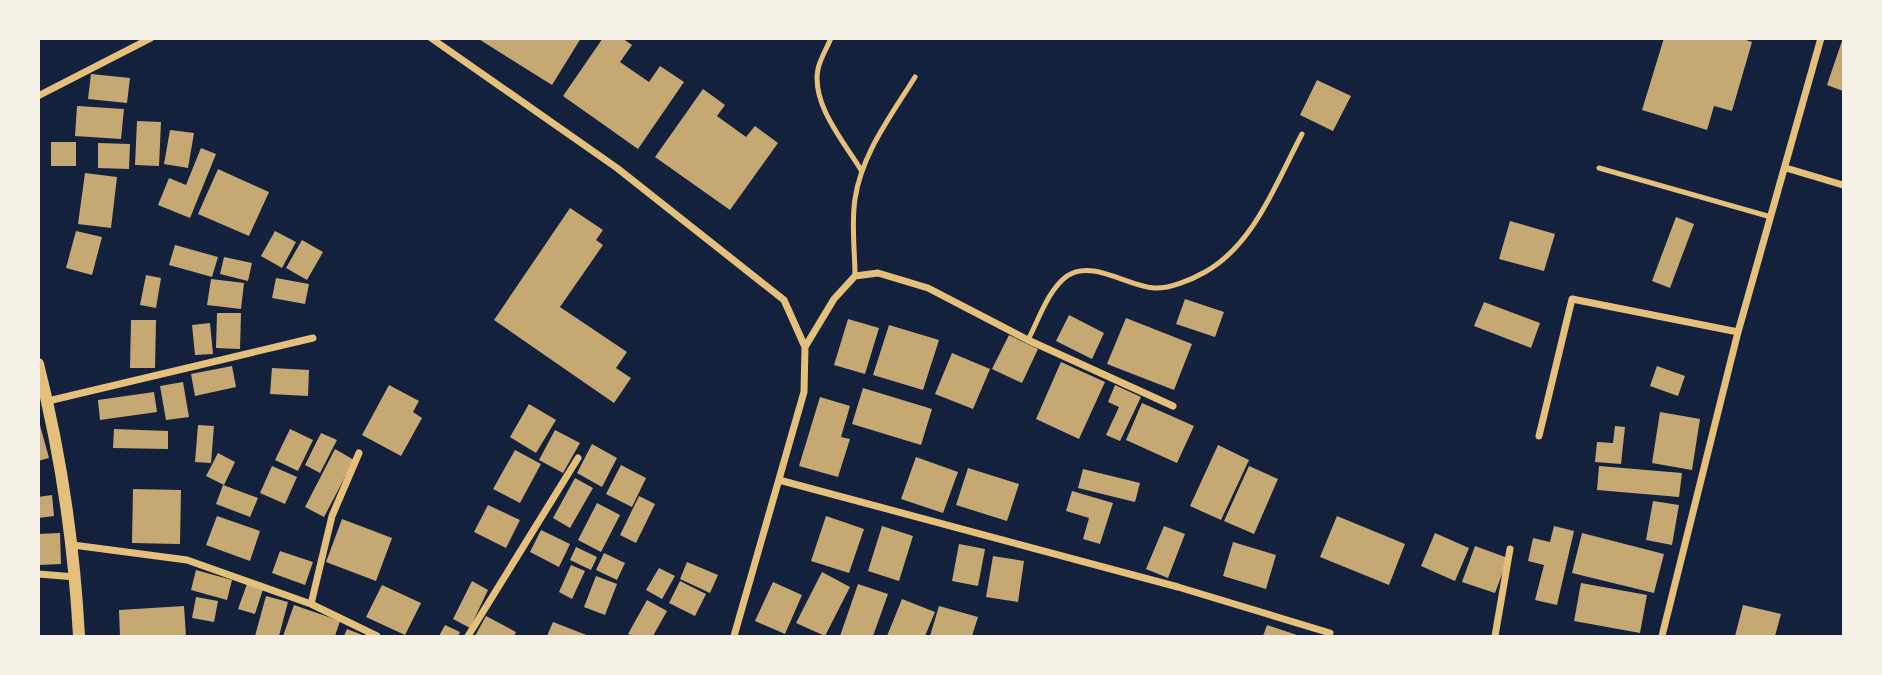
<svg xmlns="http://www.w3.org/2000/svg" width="1882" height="675" font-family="'Work Sans',sans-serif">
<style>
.building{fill:#c6a872}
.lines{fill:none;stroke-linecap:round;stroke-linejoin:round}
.service{stroke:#e5c07b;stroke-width:5}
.minor{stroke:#e5c07b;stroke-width:7}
.tertiary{stroke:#e5c07b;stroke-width:12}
</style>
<rect width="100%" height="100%" fill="#14213d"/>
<path class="building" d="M477 38H581L552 85Z
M603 38H622L632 45 620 62 649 82 660 66 684 82 638 149 563 96Z
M1664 38H1740L1752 42 1732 111 1714 106 1707 130 1642 110Z
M1843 38V91L1827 85Z
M91 74 130 78 127 103 88 99Z
M1317 80 1351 96 1333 131 1300 115Z
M703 89 725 105 717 116 746 137 755 126 778 143 730 210 655 157Z
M77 106 124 109 121 139 75 136Z
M137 121 161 122 159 166 135 165Z
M170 130 194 133 188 168 164 164Z
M51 142H76V166H51Z
M98 143 130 144 129 169 98 168Z
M201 148 216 154 190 218 158 205 169 178 186 185Z
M218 169 269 192 249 236 198 214Z
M85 173 117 177 111 228 78 224Z
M570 208 603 230 596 240 603 245 560 307 627 352 616 368 631 378 614 403 494 320Z
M1676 217 1694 224 1670 288 1652 281Z
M1510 221 1555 234 1544 271 1499 259Z
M76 231 102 237 92 275 66 268Z
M275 231 296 242 282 268 261 256Z
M302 240 323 252 307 280 286 268Z
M175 245 218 257 212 277 169 265Z
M224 257 252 263 248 281 220 274Z
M146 275 161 278 156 308 140 305Z
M276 278 309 284 305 304 272 298Z
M211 279 244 283 241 309 207 305Z
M1185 299 1224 312 1215 337 1176 324Z
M1484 302 1540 323 1531 348 1474 326Z
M217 313H241L240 349 216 348Z
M1069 315 1104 333 1092 359 1056 341Z
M1126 318 1192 344 1174 390 1107 364Z
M848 319 879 328 865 374 834 365Z
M131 320H156L155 368H130Z
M210 323 213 354 195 355 192 325Z
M889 325 939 340 923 390 873 375Z
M1009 335 1038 349 1022 383 992 369Z
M952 353 990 369 973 409 935 394Z
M1061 362 1105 382 1079 439 1036 419Z
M232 366 236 387 195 396 191 374Z
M1657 366 1685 376 1678 396 1650 386Z
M272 368 309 370 308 396 270 394Z
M183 382 189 417 166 420 160 386Z
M389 385 419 401 413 412 422 418 401 456 362 435Z
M1115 385 1141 397 1120 441 1106 435 1119 407 1108 402Z
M863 388 932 409 921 445 852 424Z
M154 392 157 412 100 420 98 400Z
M820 397 850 406 841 437 850 439 838 477 799 466Z
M1142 403 1194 426 1177 463 1126 440Z
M529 404 556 420 536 453 510 437Z
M1660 412 1700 419 1692 470 1652 463Z
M38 418 49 458 38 461Z
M198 425 214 426 211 463 195 462Z
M1615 426 1625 427 1621 464 1595 462 1597 442 1613 443Z
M114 429 168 431V449L113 448Z
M290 429 313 440 298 471 275 460Z
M555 430 580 443 563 473 539 460Z
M321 433 337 440 320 473 305 465Z
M592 444 617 458 602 487 577 473Z
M1218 445 1249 460 1221 520 1190 506Z
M335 449 354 460 324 517 305 507Z
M515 450 541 464 520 503 493 489Z
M218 453 235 462 224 485 206 476Z
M916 457 958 472 943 513 901 499Z
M621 465 646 478 632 507 606 494Z
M272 466 297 477 285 504 260 493Z
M1249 466 1278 479 1254 534 1224 521Z
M1599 466 1682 473 1679 497 1597 490Z
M968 468 1019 484 1007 521 956 505Z
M1083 469 1140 483 1135 502 1078 488Z
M575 478 593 488 570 528 553 518Z
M223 485 258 498 250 517 216 504Z
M133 489 181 490 180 544 132 543Z
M1072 491 1113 503 1100 544 1083 539 1089 518 1066 511Z
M52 495 54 516 38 518V497Z
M639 496 655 504 636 543 620 535Z
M1653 501 1679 505 1672 545 1646 540Z
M597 503 620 515 601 552 578 540Z
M488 505 520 520 506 548 474 532Z
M217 516 260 531 250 561 206 545Z
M826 516 864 529 849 573 811 561Z
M1337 516 1405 544 1389 585 1320 557Z
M342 519 392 538 376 581 326 562Z
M882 526 913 536 899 581 868 571Z
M1164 526 1185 534 1168 578 1146 569Z
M1554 526 1574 531 1557 605 1535 600 1544 565 1528 561 1533 538 1550 542Z
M541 530 570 544 559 567 530 552Z
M60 533 61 564 38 565V534Z
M1435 533 1469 548 1455 581 1421 566Z
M1582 533 1664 554 1654 593 1572 573Z
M1233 542 1276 555 1266 589 1223 576Z
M959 544 985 549 978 586 952 581Z
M1475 546 1508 558 1495 593 1462 582Z
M576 547 597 557 591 570 570 560Z
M280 551 313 562 305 585 272 573Z
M604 553 625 563 617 580 596 570Z
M993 556 1024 561 1018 602 986 597Z
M687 562 718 575 710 593 680 579Z
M571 565 585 571 572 599 559 592Z
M659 568 675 576 662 599 646 590Z
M196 570 232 580 227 600 191 590Z
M822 572 850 587 825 636 796 623Z
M596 576 617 584 605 615 584 607Z
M472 581 488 590 470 628 453 619Z
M680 581 706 594 695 616 669 603Z
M773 582 802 595 785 634 755 621Z
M1581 583 1647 595 1640 633 1574 621Z
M247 584 263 589 255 614 238 609Z
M858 584 888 594 873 636H840Z
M382 585 421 603 405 635 366 617Z
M266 596 288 602 279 636H255Z
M196 597 218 601 214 622 192 618Z
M902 599 935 612 925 636H887Z
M647 600 667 611 653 636H634L628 634Z
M294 605 340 621 335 636H283Z
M1743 605 1781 614 1775 636H1735Z
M184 606 186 636H120L119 610Z
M939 606 978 617 972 636H930Z
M486 616 516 632 514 636H475Z
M553 622 589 636H547Z
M445 625 460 632 458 636H439Z
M1267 625 1300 636H1263Z
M347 629 365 636H344Z"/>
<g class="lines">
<path class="service" d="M831 38C827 48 820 59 818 69 811 104 844 142 861 170
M1599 168 1771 217
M855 276C855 252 851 224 855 199 862 153 891 116 915 77
M1028 340C1039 319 1048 290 1067 276 1092 259 1127 286 1154 288 1169 289 1191 280 1205 272 1254 245 1277 181 1302 134"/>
<path class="minor" d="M431 38 617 168 784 300 805 347 804 392 734 636
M38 96 151 38
M1786 168 1843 185
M805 347 834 299 855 276 878 273 928 288 1028 340 1173 406
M48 401 313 338
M1539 436 1572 299 1738 332
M779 480 1178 587 1330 633
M73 545 187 560 311 604 377 636
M38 574 76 577
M311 604 332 516 359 453
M468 636 578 458
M1495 636 1510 549
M1662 636 1738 332 1821 38"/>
<path class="tertiary" d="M38 364C61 454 74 544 79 636"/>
</g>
<rect width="1882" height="675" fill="none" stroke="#f6f1e7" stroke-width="80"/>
</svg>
